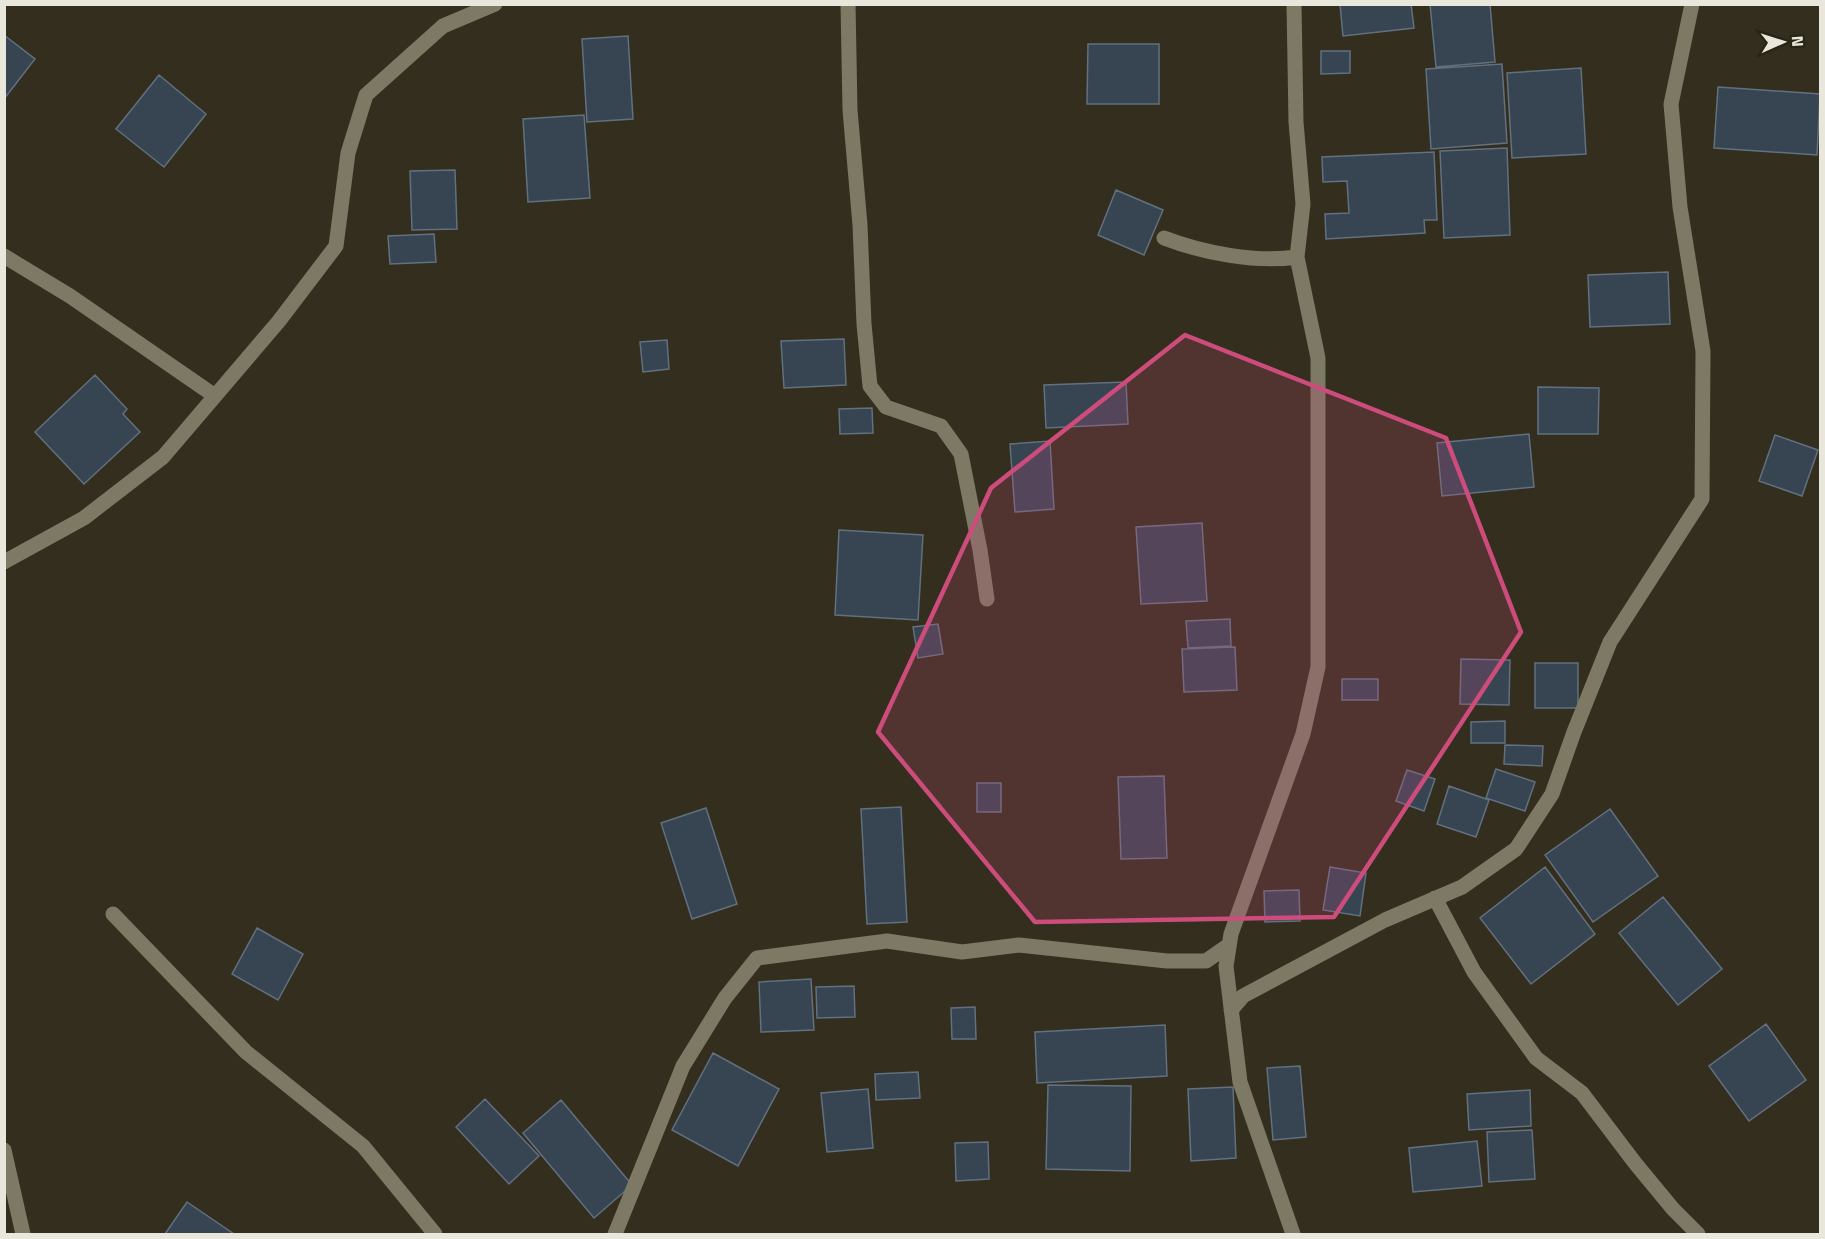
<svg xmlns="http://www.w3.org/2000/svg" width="1825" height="1239" font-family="'Titillium Web',sans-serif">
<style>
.building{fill:#374452;stroke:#62707f;stroke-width:1.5}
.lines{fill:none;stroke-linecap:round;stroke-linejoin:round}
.minor{stroke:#7e7964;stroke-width:15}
.marked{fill:#cc4c7b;fill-opacity:0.2;stroke:#cc4c7b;stroke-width:4.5;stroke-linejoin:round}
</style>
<rect width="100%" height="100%" fill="#332e1d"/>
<path class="building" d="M1340 4H1411L1414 28 1343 36Z
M1430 4H1490L1495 62 1436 67Z
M4 35 35 59 4 99Z
M628 36 633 119 587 122 582 39Z
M1088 44H1159V104H1087Z
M1321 51H1350V73L1321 74Z
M1502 64 1507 143 1431 149 1426 69Z
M1581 68 1586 154 1512 158 1507 73Z
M159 75 206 114 164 167 116 129Z
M1718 87 1820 94 1817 155 1714 148Z
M584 115 590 198 528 202 523 119Z
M1507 148 1510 235 1444 238 1440 151Z
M1434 152 1437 220H1424L1425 233 1326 239 1325 214 1349 213 1347 181 1323 182 1322 157Z
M455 170 457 229 412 230 410 171Z
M1116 190 1163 210 1144 255 1098 235Z
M434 234 436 262 390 264 388 236Z
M1668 272 1670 324 1590 327 1588 275Z
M844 339 846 385 784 388 781 341Z
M667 340 669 369 643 372 640 342Z
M95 375 127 409 123 414 140 432 84 484 35 432Z
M1126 382 1128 424 1046 428 1044 385Z
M1538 387 1599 388 1598 434H1538Z
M872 408 873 433 840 434 839 409Z
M1529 434 1534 487 1442 496 1437 443Z
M1775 435 1818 450 1802 496 1759 481Z
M1050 441 1054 509 1015 512 1010 444Z
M1202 523 1207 601 1141 604 1136 527Z
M839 530 923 535 918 620 835 615Z
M1230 619 1231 646 1188 648 1186 621Z
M938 624 943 654 918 658 913 627Z
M1235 647 1237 690 1184 692 1182 649Z
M1461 659 1510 660 1509 705 1460 704Z
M1535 663H1578V708H1535Z
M1342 679H1378V700H1342Z
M1505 721V743H1471V722Z
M1505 745 1543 746 1542 766 1504 764Z
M1496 769 1535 782 1525 811 1486 798Z
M1407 770 1435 779 1424 811 1396 801Z
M1164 776 1167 858 1121 859 1118 777Z
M977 783H1001V812H977Z
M1449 786 1489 800 1476 837 1437 824Z
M901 807 907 922 867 924 861 809Z
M706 808 737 904 692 919 661 823Z
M1610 809 1658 876 1593 922 1545 855Z
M1330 867 1366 873 1360 916 1323 910Z
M1545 867 1595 934 1531 984 1480 918Z
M1299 890 1300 921 1265 922 1264 891Z
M1663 897 1722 969 1678 1005 1619 933Z
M257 928 303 954 278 1000 232 974Z
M811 979 814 1030 761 1032 759 982Z
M854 986 855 1017 817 1018 816 987Z
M975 1007 976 1039H952L951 1008Z
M1766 1024 1806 1080 1749 1121 1709 1066Z
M1165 1025 1167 1076 1037 1083 1035 1032Z
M713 1053 779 1089 738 1166 672 1130Z
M1300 1066 1306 1137 1273 1140 1267 1068Z
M918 1072 920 1098 876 1100 875 1074Z
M1048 1085 1131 1086 1130 1171 1046 1169Z
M1233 1087 1236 1158 1191 1161 1188 1089Z
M868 1089 873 1148 827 1152 821 1093Z
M1530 1090 1531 1126 1469 1130 1467 1094Z
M485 1099 539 1156 509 1184 456 1127Z
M561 1100 632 1185 594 1218 523 1133Z
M1532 1130 1535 1179 1489 1182 1487 1132Z
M1477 1141 1482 1186 1413 1192 1409 1148Z
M988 1142 989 1179 956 1181 955 1143Z
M187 1202 234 1234H165Z"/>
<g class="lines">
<path class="minor" d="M848 4 850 110 860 225 864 324 870 386 886 407 941 426 961 454 980 550 987 599
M1164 238C1203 253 1256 263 1297 257L1303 204 1296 122 1294 4
M4 256 70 296 215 396
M4 562 84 518 163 457 279 321 336 246 348 153 366 95 443 26 495 4
M1435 898 1474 972 1536 1058 1582 1093 1635 1163 1673 1209 1698 1234
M113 914 246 1052 363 1146 435 1234
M1231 1010 1243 996 1385 920 1462 887 1516 849 1552 794 1574 732 1610 642 1702 499 1703 351 1680 207 1671 104 1692 4
M4 1150 23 1234
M615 1234 683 1066 725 998 757 958 887 941 962 952 1019 945 1167 961H1206L1229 945
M1293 1234 1240 1082 1226 966 1231 934 1303 734 1318 667V358L1297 257"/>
</g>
<path class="marked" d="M1185 335 1446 438 1521 632 1334 917 1035 922 878 732 991 488Z"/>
<rect width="1825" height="1239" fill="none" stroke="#e9e6db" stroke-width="12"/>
<g transform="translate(1783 42) rotate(87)" stroke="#292514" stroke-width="4.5" paint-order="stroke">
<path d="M0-4.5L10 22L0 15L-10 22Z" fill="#e9e6db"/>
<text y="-9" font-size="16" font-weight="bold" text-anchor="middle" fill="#e9e6db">N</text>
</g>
</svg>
